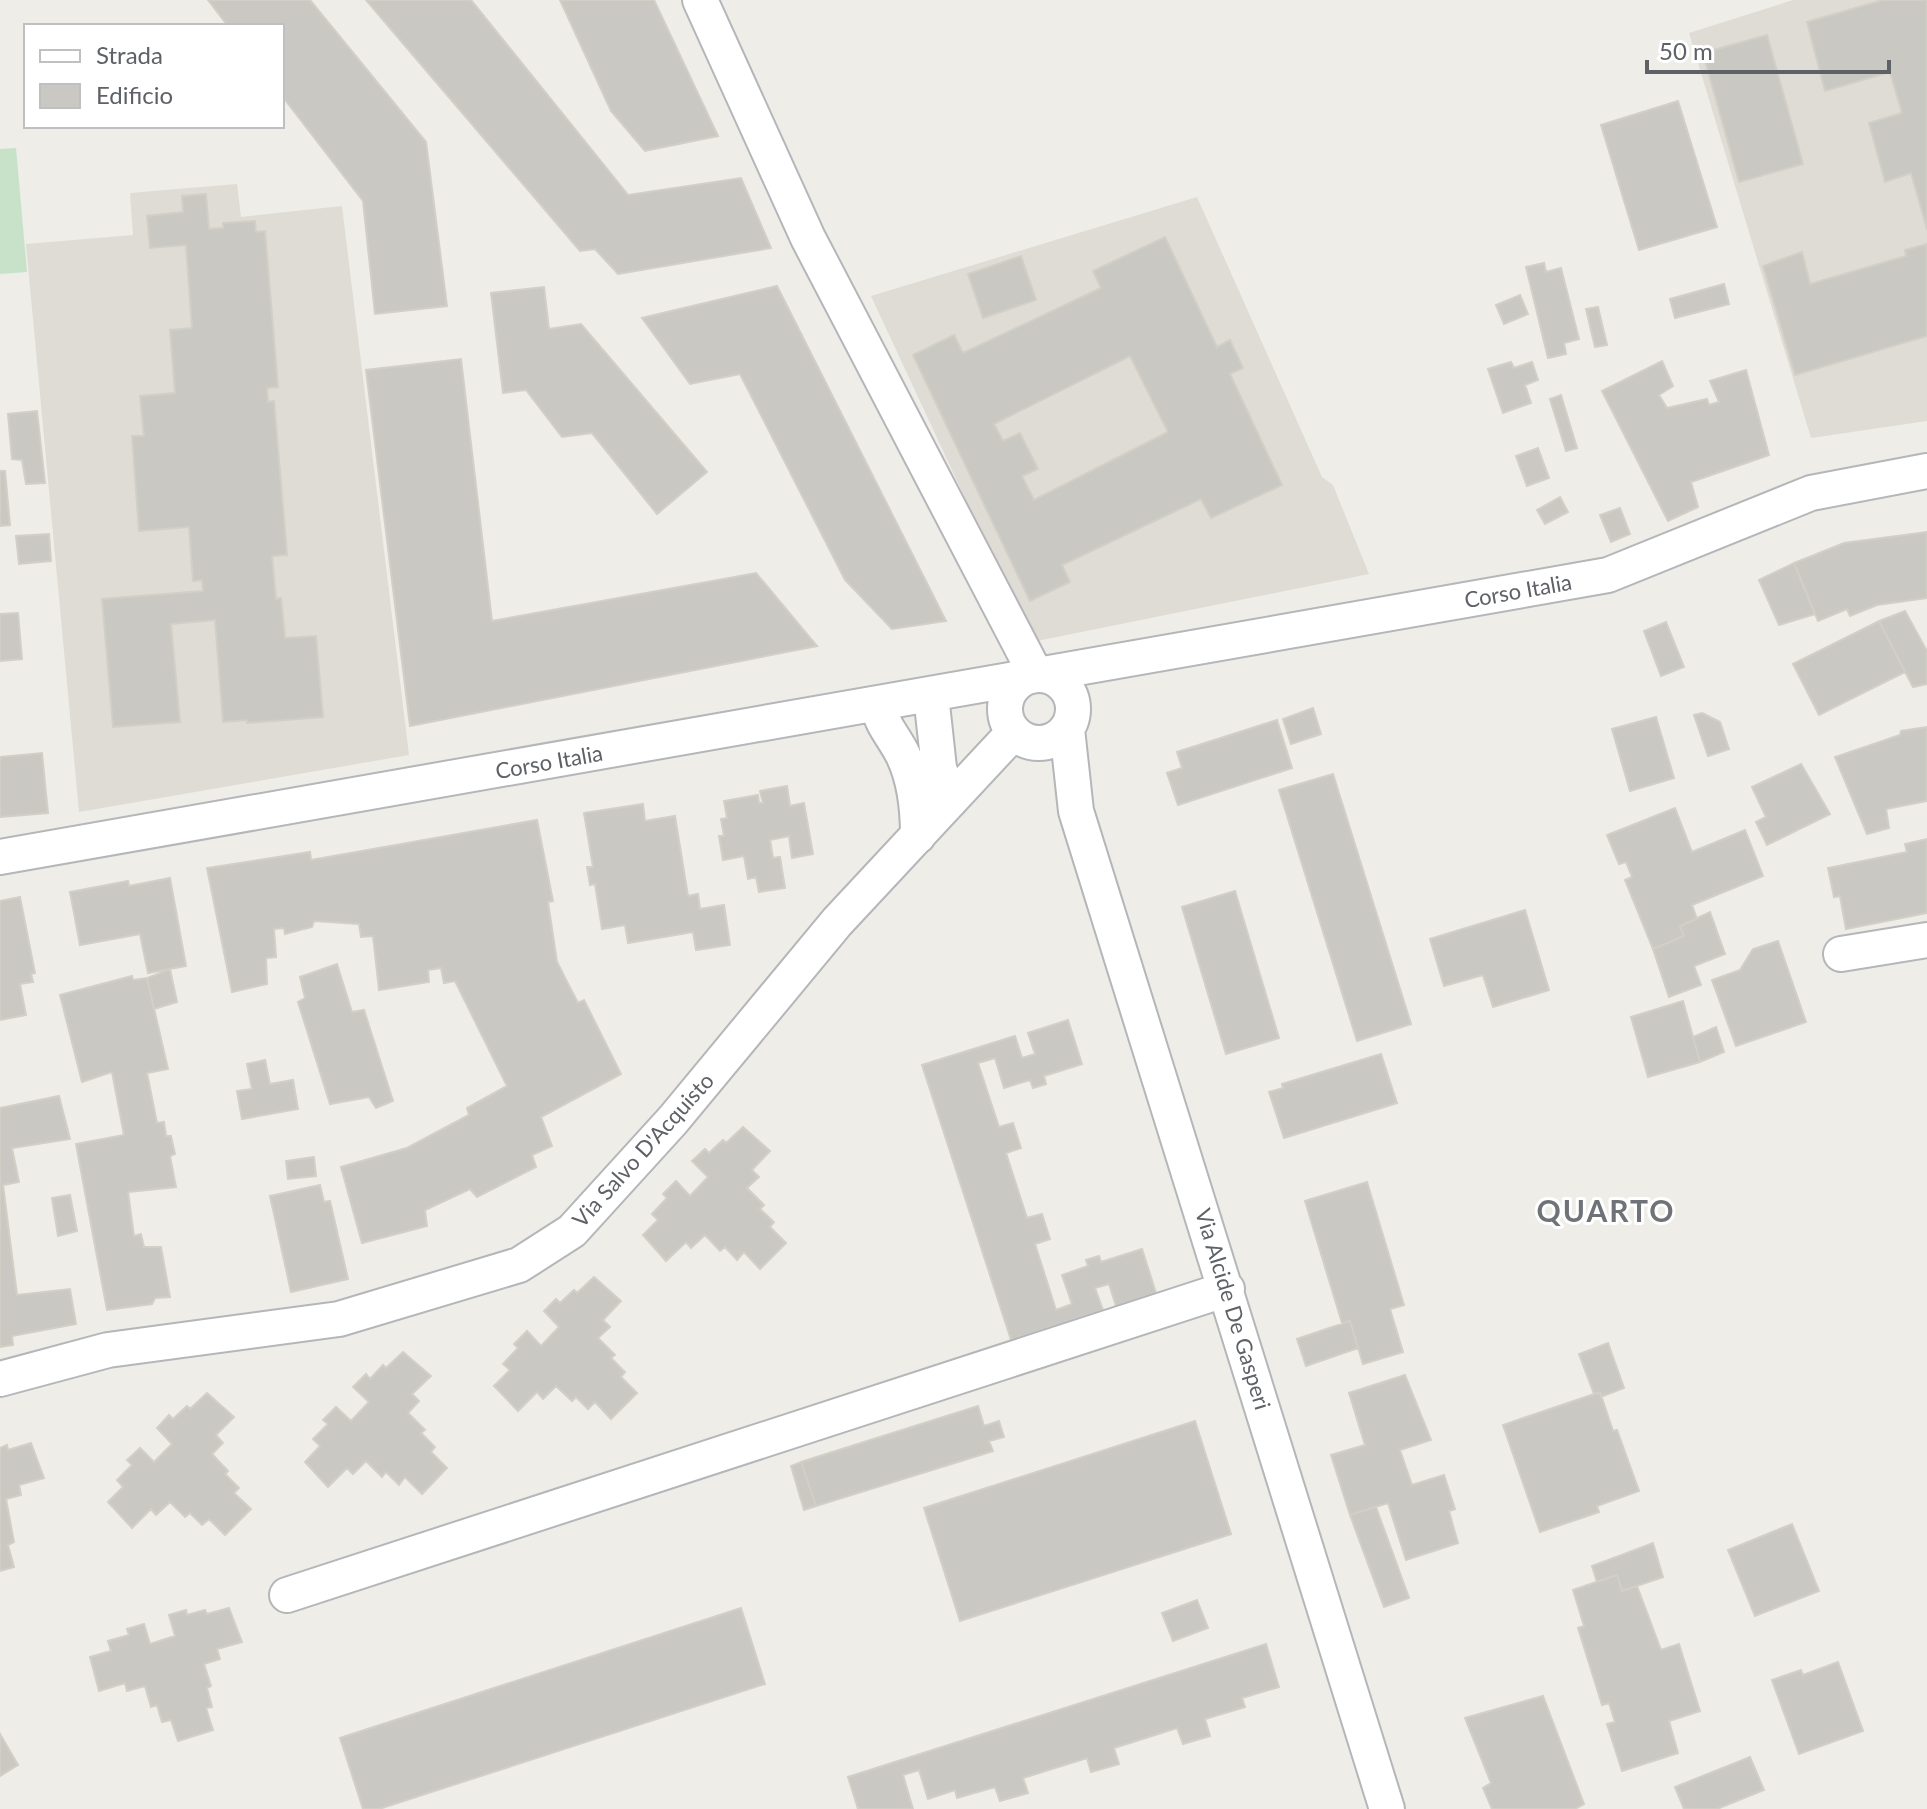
<svg xmlns="http://www.w3.org/2000/svg" width="1927" height="1809" font-family="Lato,sans-serif">
<style>
.education{fill:#dedcd5}
.green{fill:#c7e2c9}
.building{fill:#cac8c3;stroke:#d2cfc6;stroke-width:2;fill-rule:evenodd}
.lines{fill:none;stroke-linecap:round;stroke-linejoin:round}
.minor-casing{stroke:#b4b6b9;stroke-width:38}
.minor{stroke:#fff;stroke-width:34}
.labels{text-anchor:middle;stroke-width:6;stroke-linejoin:round;paint-order:stroke}
.street-label{font-size:22px;fill:#5e6165;stroke:#fff}
.district-label{font-size:30px;font-weight:bold;letter-spacing:2px;fill:#6f7377;stroke:#fff}
</style>
<rect width="100%" height="100%" fill="#eeede7"/>
<path class="education" d="M1793 0H1927V421L1811 438 1689 33Z
M237 184 241 217 342 206 409 755 79 812 26 244 133 235 130 193Z
M1197 197 1322 477 1333 485 1369 574 1032 642 871 296Z"/>
<path class="green" d="M16 148 27 272 0 274V149Z"/>
<path class="building" d="M208 0H310L426 142 447 306 375 314 363 201 282 96V26H228Z
M366 0H471L628 195 741 178 771 248 618 274 595 249 580 251Z
M560 0H654L718 136 645 151 611 111Z
M1883 0H1927V229L1911 173 1885 182 1869 123 1902 113 1890 72 1825 91 1807 22Z
M1767 35 1803 164 1739 182 1703 53Z
M1678 101 1717 227 1639 250 1601 125Z
M206 194 209 229 223 228V223L255 221 256 232 265 231 278 387 267 388 268 402 274 401 287 555 272 556 276 599 281 598 285 638 316 636 323 717 247 723V720L223 722 215 620 171 624 180 722 113 727 102 599 203 591 202 580 193 581 189 527 139 531 132 436H144L140 396 175 393 170 330 192 328 186 245 150 248 147 216 183 212 182 196Z
M1165 237 1217 347 1230 340 1243 368 1230 374 1282 485 1211 518 1201 499 1062 565 1070 582 1030 601 913 355 954 335 963 353 1101 288 1093 271ZM1130 356 1168 432 1034 500 1022 476 1038 469 1020 433 1003 441 994 424Z
M1927 244V336L1795 375 1763 266 1802 252 1810 284 1906 256 1905 250Z
M1021 256 1036 300 983 318 968 274Z
M1544 263 1546 272 1561 268 1579 339 1564 343 1566 354 1548 358 1526 267Z
M1724 284 1729 304 1675 318 1670 299Z
M777 286 946 621 892 629 845 580 740 374 690 384 642 318Z
M544 287 549 329 581 324 707 472 657 514 592 433 562 437 526 390 503 393 491 293Z
M1520 295 1528 314 1504 324 1496 305Z
M1598 307 1607 345 1595 347 1586 309Z
M461 359 492 621 756 573 817 646 410 726 366 370Z
M1662 361 1673 386 1659 395 1667 408 1707 399 1709 405 1719 402 1710 381 1746 370 1769 455 1691 482 1698 507 1668 521 1602 391Z
M1511 362 1514 368 1532 362 1538 380 1525 385 1531 403 1503 413 1488 369Z
M1561 395 1577 448 1566 451 1550 399Z
M37 411 45 483 26 484 22 460 12 459 8 414Z
M1538 448 1549 478 1527 486 1516 456Z
M0 471H5L10 525 0 526Z
M1560 497 1568 512 1545 524 1537 510Z
M1620 508 1630 534 1611 542 1600 515Z
M1927 532V598L1877 605 1850 616 1847 609 1818 621 1794 563 1844 543Z
M49 534 51 561 19 564 16 536Z
M1794 563 1815 614 1779 625 1759 580Z
M1905 611 1927 651V684L1913 687 1879 621Z
M18 613 22 659 0 661V614Z
M1879 621 1905 672 1819 715 1793 664Z
M1666 622 1684 667 1661 676 1644 631Z
M1313 708 1321 734 1291 744 1283 719Z
M1702 713 1720 722 1729 749 1708 756 1694 715Z
M1656 717 1674 778 1630 791 1612 729Z
M1277 720 1292 768 1178 805 1167 773 1182 768 1177 752Z
M1927 727V801L1886 809 1889 828 1867 834 1835 757 1900 735 1901 731Z
M42 753 48 813 0 817V757Z
M1801 764 1830 814 1767 845 1756 822 1766 817 1752 787Z
M1333 774 1411 1024 1357 1041 1279 790Z
M787 786 790 806 804 803 813 854 792 858 789 836 770 840 773 858 780 857 785 888 759 892 756 877 748 879 744 856 723 860 719 836H724L721 819 727 818 724 801 758 795 759 803H763L760 791Z
M643 804 645 821 675 816 688 896 698 894 700 909 724 905 730 945 696 950 693 932 628 943 625 925 602 929 595 884 590 885 587 867H593L584 813Z
M1675 808 1692 852 1745 830 1763 876 1692 905 1697 919 1680 926 1684 936 1653 949 1625 880 1632 877 1626 862 1619 864 1607 835Z
M537 820 553 901 548 902 557 962 578 1003 584 1000 621 1074 541 1117 552 1146 532 1155 536 1167 477 1197 470 1189 425 1210 427 1226 362 1243 341 1167 407 1148 469 1115 467 1108 507 1086 455 981 444 983 441 968 428 970 429 982 379 990 373 936 361 937 359 924 314 921 312 927 285 934 284 928 274 929 276 957 266 958 267 984 232 992 207 868 310 852 311 860Z
M1927 839V913L1846 929 1840 896 1834 897 1828 868 1907 852 1905 844Z
M170 878 186 966 148 973 140 934 80 945 70 892 128 881 129 886Z
M1235 891 1279 1038 1226 1054 1182 907Z
M20 897 35 973 31 974 33 982 20 984 26 1015 0 1020V901Z
M1525 910 1549 990 1493 1007 1483 975 1444 986 1430 939Z
M1710 912 1725 954 1694 966 1701 985 1669 997 1653 949 1684 936 1680 926Z
M1778 941 1806 1022 1736 1046 1712 980 1740 970 1753 949Z
M337 964 352 1012 364 1010 393 1101 376 1108 369 1097 330 1104 298 1002 305 998 300 977Z
M170 969 177 1002 154 1009 147 978Z
M132 976 133 980 147 978 168 1069 147 1073 157 1123 164 1122 166 1136H171L175 1154 170 1156 176 1187 128 1192 134 1236 141 1234 144 1247H161L170 1297 155 1298 152 1304 107 1310 76 1144 124 1135 112 1072 82 1082 60 995Z
M1683 1001 1700 1062 1648 1077 1631 1017Z
M1068 1020 1082 1064 1044 1076 1046 1084 1033 1088 1030 1080 1004 1088 995 1058 978 1063 999 1127 1013 1123 1021 1148 1006 1153 1027 1218 1042 1214 1050 1239 1035 1244 1056 1310 1072 1304 1062 1275 1088 1266 1086 1260 1099 1256 1101 1262 1142 1249 1156 1293 1116 1306 1109 1284 1095 1288 1103 1310 1011 1340 922 1065 1015 1036 1022 1058 1035 1054 1028 1033Z
M1716 1027 1724 1052 1700 1062 1693 1037Z
M1381 1054 1397 1103 1284 1138 1269 1092 1283 1088 1282 1084Z
M265 1060 270 1084 293 1080 298 1109 242 1119 237 1091 252 1089 247 1064Z
M59 1096 70 1139 12 1148 19 1182 3 1185 17 1295 70 1289 76 1324 12 1336 13 1345 0 1347V1108Z
M743 1127 770 1151 752 1170 759 1177 747 1188 764 1205 760 1209 774 1222 770 1227 786 1243 760 1269 744 1252 737 1260 725 1247 720 1251 705 1235 691 1248 686 1242 666 1261 643 1235 658 1220 652 1214 667 1198 663 1194 676 1181 690 1196 708 1177 692 1161 705 1149 709 1153 723 1140 726 1143Z
M314 1157 316 1176 288 1179 286 1161Z
M1367 1182 1404 1305 1390 1309 1403 1352 1363 1364 1350 1321 1342 1323 1305 1201Z
M320 1185 324 1202 330 1201 348 1279 291 1292 270 1196Z
M70 1195 77 1231 58 1236 52 1198Z
M594 1277 621 1301 603 1320 610 1327 598 1338 615 1355 611 1358 625 1372 621 1377 637 1393 611 1419 595 1402 588 1409 576 1397 572 1401 556 1386 543 1399 537 1392 518 1411 494 1386 510 1370 503 1364 518 1348 514 1344 527 1331 541 1346 559 1327 544 1311 556 1299 560 1303 574 1290 577 1293Z
M1350 1321 1358 1348 1306 1366 1297 1339Z
M1608 1343 1624 1388 1601 1397 1600 1392 1594 1394 1579 1354Z
M403 1352 431 1376 412 1394 419 1401 408 1413 425 1430 421 1433 435 1447 431 1452 447 1468 422 1494 405 1477 399 1485 386 1472 382 1477 366 1461 353 1474 347 1468 328 1487 305 1462 320 1446 313 1439 328 1424 323 1420 336 1407 351 1421 369 1402 353 1387 366 1374 370 1379 383 1365 386 1368Z
M1405 1375 1431 1440 1400 1450 1412 1485 1444 1475 1455 1509 1449 1511 1458 1543 1406 1560 1388 1503 1350 1515 1331 1455 1365 1445 1349 1393Z
M1600 1392 1613 1431 1617 1430 1639 1491 1597 1506 1599 1512 1540 1532 1503 1425Z
M207 1393 234 1417 216 1435 223 1443 212 1454 228 1471 225 1474 239 1488 234 1493 251 1509 225 1535 209 1519 202 1525 190 1513 185 1517 170 1502 156 1515 151 1509 132 1528 108 1502 123 1487 117 1480 132 1465 127 1460 140 1448 154 1462 172 1444 157 1428 169 1415 173 1419 187 1406 190 1409Z
M978 1406 984 1426 999 1421 1004 1437 989 1441 993 1451 816 1506 801 1462Z
M1195 1421 1231 1534 960 1621 924 1508Z
M31 1443 44 1478 19 1485 21 1495 6 1499 14 1542 8 1545 14 1567 0 1571V1448L7 1445 8 1450Z
M801 1462 816 1506 804 1510 791 1466Z
M1376 1507 1409 1598 1384 1607 1350 1515Z
M1792 1524 1819 1591 1755 1616 1728 1550Z
M1653 1543 1663 1577 1622 1591 1617 1575 1597 1582 1592 1566Z
M1617 1575 1622 1591 1637 1586 1661 1650 1679 1644 1700 1711 1669 1721 1678 1753 1622 1771 1607 1724 1615 1722 1609 1703 1602 1705 1578 1628 1584 1626 1573 1590Z
M1197 1600 1208 1628 1173 1641 1162 1613Z
M229 1608 242 1642 217 1649 220 1659 204 1664 211 1686 207 1688 212 1707 206 1708 213 1730 178 1741 171 1720 162 1722 157 1705 151 1707 145 1686 127 1691 125 1683 99 1691 90 1657 111 1651 108 1641 129 1635 127 1629 144 1624 150 1644 175 1636 169 1615 186 1610 187 1615 205 1610 207 1614Z
M741 1608 765 1684 379 1809H363L340 1738Z
M1266 1644 1279 1687 1242 1698 1245 1707 1205 1719 1210 1736 1183 1744 1177 1728 1114 1748 1119 1764 1091 1772 1087 1758 1023 1778 1028 1793 1000 1801 995 1787 957 1798 955 1790 928 1799 919 1770 903 1775 913 1809H858L848 1777Z
M1838 1662 1863 1731 1799 1754 1772 1680 1801 1670 1803 1675Z
M1543 1696 1584 1804 1575 1809H1492L1483 1788 1491 1783 1465 1718Z
M0 1734 18 1765 0 1776Z
M1750 1757 1764 1790 1717 1809H1684L1675 1787Z"/>
<g class="lines">
<defs>
<path id="minor" d="M700 0 808 238 1036 675
M1005 709a34 34 0 1 1 68 0a34 34 0 1 1-68 0Z
M931 695 939 768 950 801
M877 705C882 725 894 737 903 755 915 780 918 809 918 836
M1067 729 1076 811 1387 1809
M0 857 1608 575 1811 493 1927 471
M1841 954 1927 940
M0 1379 108 1350 339 1319 519 1265 572 1231 673 1120 837 922 1014 732
M287 1595 1227 1289"/>
</defs>
<use href="#minor" class="minor-casing"/>
<use href="#minor" class="minor"/>
</g>
<g class="labels">
<g class="street-label">
<text transform="translate(1518 591) rotate(-10)" y="8">Corso Italia</text>
<text transform="translate(549 762) rotate(-10)" y="8">Corso Italia</text>
<text transform="translate(643 1150) rotate(-48)" y="8">Via Salvo D'Acquisto</text>
<text transform="translate(1233 1309) rotate(73)" y="8">Via Alcide De Gasperi</text>
</g>
<g class="district-label">
<text x="1606" y="1222">QUARTO</text>
</g>
</g>
<rect x="24" y="24" width="260" height="104" fill="#ffffff" stroke="#bfc0c1" stroke-width="2"/>
<rect x="40" y="50" width="40" height="12" fill="#ffffff" stroke="#bfc0c1" stroke-width="2"/>
<text x="96" y="64" font-size="24" fill="#5e6165">Strada</text>
<rect x="40" y="84" width="40" height="24" fill="#cac8c3" stroke="#bfc0c1" stroke-width="2"/>
<text x="96" y="104" font-size="24" fill="#5e6165">Edificio</text>
<path d="M1647 60v12h242v-12" fill="none" stroke="#5e6165" stroke-width="4"/>
<text x="1659" y="60" font-size="24" fill="#5e6165" stroke="#ffffff" stroke-width="6" paint-order="stroke">50 m</text>
</svg>
